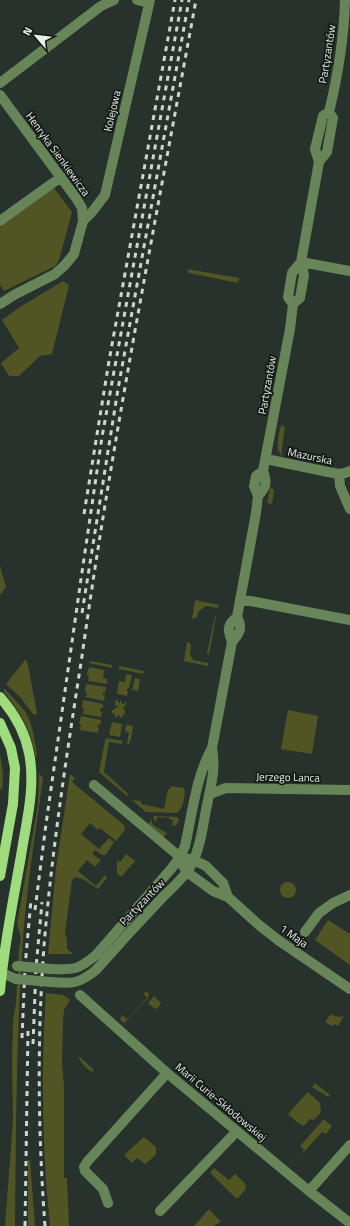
<svg xmlns="http://www.w3.org/2000/svg" width="350" height="1226" font-family="'Titillium Web',sans-serif">
<style>
.green{fill:#515523}
.lines{fill:none;stroke-linecap:round;stroke-linejoin:round}
.minor{stroke:#688559;stroke-width:10}
.major{stroke:#9fdc7e;stroke-width:10}
.rail{stroke:#ced6d0;stroke-width:3;stroke-dasharray:5 5;stroke-linecap:butt}
.minor-bridge{stroke:#688559;stroke-width:10}
.labels{text-anchor:middle;stroke-width:3.5;stroke-linejoin:round;paint-order:stroke}
.street-label{font-size:11px;fill:#e8efea;stroke:#131915}
</style>
<rect width="100%" height="100%" fill="#26322b"/>
<path class="green" d="M54 188 72 212 59 260 55 266 4 291 0 285V227Z
M187 269 239 278 238 283 189 273Z
M63 281 69 285 52 354 40 356 19 376H9L1 363 19 348 2 320 20 307Z
M281 425 285 427 282 447V456C274 448 279 435 281 425Z
M270 488H272L274 491 272 504 267 503Z
M0 566 6 587 0 595Z
M195 600 219 605 218 608 206 606 198 612 197 617 192 619Z
M215 616H216L209 655 207 653Z
M187 642 190 643 191 646 190 654 193 660 208 663V666L184 661Z
M25 660H26L28 665 37 713 35 715 33 714 20 697 6 684Z
M90 661 112 665V668L89 663Z
M119 666 144 671 143 674 119 669Z
M89 667 104 670 103 678 107 679V684L88 681 89 676 87 675Z
M126 674 132 675 129 688 127 689V691H128L127 696 117 694 119 681 125 682Z
M135 678 140 679 138 691 132 690Z
M86 684 106 687 105 692H103V695H105L104 701 86 697 87 692 85 691Z
M4 688 25 711 30 721 33 732 37 754 36 759C33 734 20 711 4 692Z
M83 700 103 704V708H100V711L102 712 101 717 83 714 84 708H82Z
M116 700H118V703H120V701H122V704H124L125 702H126L125 707H124L123 709 125 710 124 716 122 715V718L119 717 120 715H118L117 717H115V714L112 713V710H114V708H117V706L115 705Z
M288 710 318 716 312 754 281 749Z
M81 716 101 720 100 725H98L97 727 99 728 98 733 80 730 81 725 79 724Z
M112 722 122 724 120 737 109 735Z
M126 725 133 726 131 739 129 744H127L129 732 125 731Z
M106 738 123 741 122 744 109 742 104 772 125 791 128 794 127 796 99 772 105 741Z
M0 754 3 775 2 791 0 788Z
M39 773 43 778C35 837 25 897 22 956 16 1046 16 1136 15 1226H5L13 1120 12 1064 13 1020 16 1003 19 948 21 938 17 924 38 804Z
M70 774 75 778 72 782 124 825 125 830 116 841 100 828 98 830 90 823 81 834 99 849 109 838 114 842 106 855H102L95 850 92 854 101 860 95 867 87 860 78 871 96 886 105 875 107 878 98 889 83 879 75 877 72 880 65 933 67 940V949L73 954H48L56 868Z
M171 786 184 788C186 794 183 809 177 813L146 812 132 800 141 801V804L164 809 168 789H170Z
M154 816 177 817 179 819 178 823 176 825 172 826 173 820H171L167 816 165 818 157 817 156 823 153 817Z
M151 820 153 825 167 833 163 838 148 824Z
M126 854 135 861 122 876H120L117 873V860L120 862Z
M280 890a8 8 0 1 1 16 0a8 8 0 1 1-16 0Z
M328 920 350 934V965L315 940Z
M146 992 149 993 148 998 124 1023 120 1020 122 1015 127 1019 147 998 143 993Z
M46 993 63 995 70 1000 64 1010 63 1019 62 1063 64 1087V1178H67L69 1226H50C42 1149 41 1070 46 993Z
M154 996 161 1003 158 1008 155 1009 148 1003Z
M331 1014 334 1016 342 1017V1016H344L338 1026 334 1024 332 1026 325 1022Z
M78 1057H80L94 1070 92 1072 85 1067Z
M315 1083 330 1095 328 1097 312 1087Z
M308 1092 320 1103 321 1112 314 1120 310 1119 304 1126 297 1122 288 1114Z
M323 1120H325L332 1126 326 1134 322 1132 303 1153H302L304 1150 300 1146Z
M144 1137 156 1147V1155L145 1164 137 1158 132 1163 124 1155Z
M28 1160H30L35 1226H28Z
M214 1168 229 1180 235 1174 245 1183 246 1189 237 1199 210 1173Z
M209 1209 221 1222 213 1226H194Z"/>
<g class="lines">
<path class="minor" d="M137 0 149 3
M0 83 101 6 114 0
M0 95 76 198 82 208 83 221 74 254 65 265 55 274 14 295 0 304
M319 162 327 152 333 118 329 112
M0 221 61 177
M83 221 92 212 105 195 150 0
M301 262 350 271
M293 304 300 298 303 281 304 275 301 262 319 162 315 149 323 116 329 112C338 75 344 38 345 0
M266 459 328 472 339 474 345 473 350 471
M339 474 340 486 350 509
M258 496C267 487 267 482 263 471L290 329 293 304 288 297 292 273 301 262
M240 599 350 620
M232 642C240 633 243 628 237 617
M94 785 180 857 194 860 206 866 223 883 228 897
M210 794 226 788 350 790
M183 866 187 872 213 891 228 897 259 925 278 940 350 989
M305 932 319 913 333 903 350 895
M51 969C74 970 78 970 96 955L171 869 180 857 185 846C192 815 196 776 212 748L232 642C228 631 226 625 237 617L256 513 258 496 254 486 255 482 256 476 263 471
M0 972 16 979
M51 982C72 984 79 984 96 970 117 946 138 923 160 900 171 888 184 879 192 864 201 846 203 824 207 805 211 785 216 769 212 748
M80 995 167 1073 309 1191 350 1223
M309 1191 350 1145
M108 1203 103 1189 85 1171 84 1167 87 1162 167 1073
M160 1211 237 1131"/>
<path class="major" d="M0 697C14 713 25 732 29 753 36 787 26 823 21 856 13 901 4 945 0 991
M0 723 11 748 15 768 13 804 0 876"/>
<path class="rail" d="M84 514 109 361 175 0
M82 613 118 389 189 0
M35 910 46 824 81 579 102 437 182 0
M22 1038 25 967 31 900
M33 1044 36 968 42 902
M25 1226 28 1028
M45 1226C38 1133 37 1040 44 946 52 849 67 753 82 656 113 436 156 218 196 0"/>
<path class="minor-bridge" d="M17 966 51 969
M16 979 51 982"/>
</g>
<g class="labels">
<g class="street-label">
<text transform="translate(327 54) rotate(-81)" y="4">Partyzantów</text>
<text transform="translate(112 111) rotate(-77)" y="4">Kolejowa</text>
<text transform="translate(58 154) rotate(54)" y="4">Henryka Sienkiewicza</text>
<text transform="translate(267 385) rotate(-80)" y="4">Partyzantów</text>
<text transform="translate(310 456) rotate(12)" y="4">Mazurska</text>
<text transform="translate(288 777) rotate(1)" y="4">Jerzego Lanca</text>
<text transform="translate(142 902) rotate(-46)" y="4">Partyzantów</text>
<text transform="translate(294 936) rotate(35)" y="4">1 Maja</text>
<text transform="translate(221 1102) rotate(40)" y="4">Marii Curie-Skłodowskiej</text>
</g>
</g>
<g transform="translate(36 36) rotate(298)" stroke="#131915" stroke-width="3" paint-order="stroke">
<path d="M0-3L7 15L0 10L-7 15Z" fill="#e8efea"/>
<text y="-6" font-size="11" font-weight="bold" text-anchor="middle" fill="#e8efea">N</text>
</g>
</svg>
